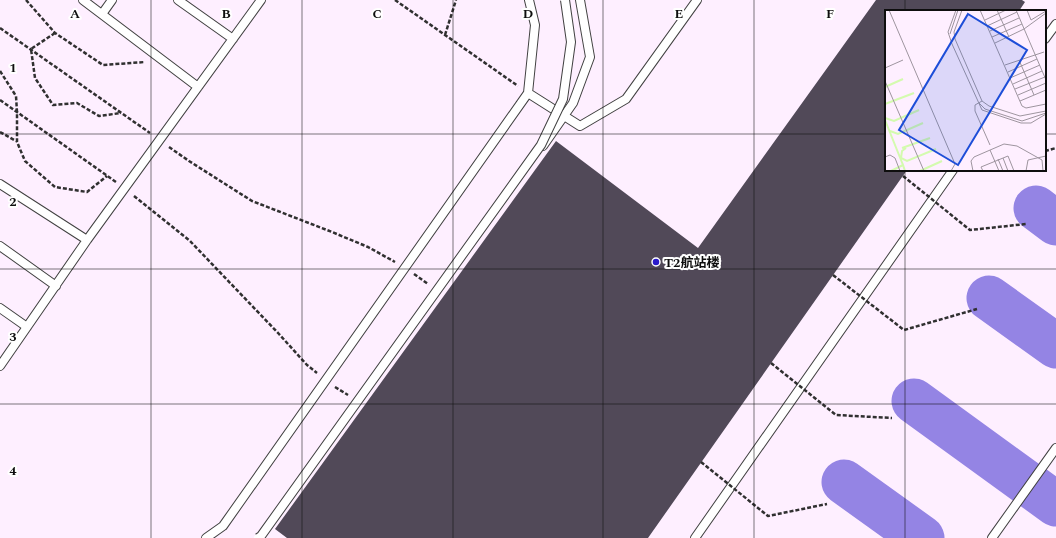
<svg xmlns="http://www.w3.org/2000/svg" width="1056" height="538" font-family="Spectral,'Noto Sans SC',serif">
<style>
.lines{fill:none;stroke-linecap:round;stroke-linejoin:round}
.taxiway{stroke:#9484e4;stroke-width:45}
.building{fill:#514958}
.lane-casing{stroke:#414141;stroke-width:10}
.path{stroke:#303030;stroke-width:2.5;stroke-dasharray:4 2;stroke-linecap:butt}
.lane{stroke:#fff;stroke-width:8}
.lane-bridge-casing{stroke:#414141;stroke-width:10;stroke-linecap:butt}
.path-bridge{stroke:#303030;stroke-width:2.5;stroke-dasharray:4 2;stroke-linecap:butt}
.lane-bridge{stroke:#fff;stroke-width:8}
.grid{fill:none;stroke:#0e0e0e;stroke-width:1;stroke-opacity:0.55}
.poi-dot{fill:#2a1aca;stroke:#fff;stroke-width:1.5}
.labels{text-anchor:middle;stroke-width:4;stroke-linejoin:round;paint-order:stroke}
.poi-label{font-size:13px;font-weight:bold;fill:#0e0e0e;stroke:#fff;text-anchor:start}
.inset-river{fill:none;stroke:#d4fbaf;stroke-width:2}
.inset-road{fill:none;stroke:#9e959f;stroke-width:1}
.view{fill:#1d4ed8;fill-opacity:0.15;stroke:#1d4ed8;stroke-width:2}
.inset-edge{fill:none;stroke:#0e0e0e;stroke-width:2}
.grid-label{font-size:13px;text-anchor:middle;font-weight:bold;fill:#0e0e0e;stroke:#fff;stroke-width:4;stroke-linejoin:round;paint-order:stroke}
</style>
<rect width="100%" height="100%" fill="#feefff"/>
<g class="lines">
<path class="taxiway" d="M1036 208 1056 223
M989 298 1056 346
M914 401 1056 504
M844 482 922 538"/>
</g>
<path class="building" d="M876 0H1022L1025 2 1019 11H886V170H907L648 538H287L275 529 556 141 698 248Z"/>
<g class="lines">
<defs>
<path id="lane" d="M83 0 198 87
M178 0 233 39
M102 14 112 0
M1045 39 1056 24
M528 93 580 126 626 99 697 0
M543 146 573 103 590 57 580 0
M0 184 87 240
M0 246 56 286
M0 308 27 327
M0 366 87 240 261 0
M206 538 223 526 528 93 535 25 529 0
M695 538 953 170
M992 538 1056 448"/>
</defs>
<use href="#lane" class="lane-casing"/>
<path class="path" d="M26 0 55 33 103 65 145 62
M395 0 518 86
M0 28 150 133
M55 33 31 49 35 78 53 105 77 103 99 116 121 113
M445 35 456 0
M0 71 16 96 17 112V142L25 161 55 187 87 192 107 176
M0 100 116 182
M0 132 16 141
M169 147 189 161 252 201 332 232 368 247 395 262
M1045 151 1056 148
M134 196 190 241 279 334 307 365 317 373
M414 274 428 284
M335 387 348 395"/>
<use href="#lane" class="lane"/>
<defs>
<path id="lane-bridge" d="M258 538 261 536 541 145 563 99 571 42 565 0"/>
</defs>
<use href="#lane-bridge" class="lane-bridge-casing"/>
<path class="path-bridge" d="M903 176 970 230 1026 224
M833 275 904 330 977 309
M771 363 836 415 892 418
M701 462 768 516 827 504"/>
<use href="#lane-bridge" class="lane-bridge"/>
</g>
<path class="grid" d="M151 0V538M302 0V538M453 0V538M603 0V538M754 0V538M905 0V11M0 134H886M1045 134H1056M905 170V538M0 269H1056M0 404H1056"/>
<circle class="poi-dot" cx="656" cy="262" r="4"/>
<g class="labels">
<g class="poi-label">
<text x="664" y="267">T2航站楼</text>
</g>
</g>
<g transform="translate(885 10)">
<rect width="161" height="161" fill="#feefff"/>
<path class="inset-river" d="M0 77 18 69M0 94 29 83M0 108 9 111 34 100M0 110 18 155M5 121 13 124 38 113M17 138 45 128M21 138 17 141 16 148 22 151 51 139M6 161 18 155 20 161M35 161 57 151"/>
<path class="inset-road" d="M4 0 70 154 66 161M71 0 63 22 67 34 97 100 136 113H146L161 104M77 0 69 22 70 29 97 91 104 96 135 106 161 101M95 0 137 96 141 98 161 94M112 0 124 27M131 0 161 70M142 0 146 10 161 1M100 10 121 0M102 16 132 2M105 21 134 8M65 24 73 0M107 27 137 14M110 33 139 19 161 3M134 50 149 85M120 55 159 42M0 58 18 50M123 62 152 49M125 68 155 55M0 71 39 161M128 74 157 61M130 79 160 67M133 85 161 73M97 91 90 95V101L105 135M135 91 161 80M94 93 100 99 137 111 161 103M105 140 114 161M0 147 5 145 10 148 15 161M118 148 123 161M113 149 118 161M88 161 86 151 89 147 119 134 132 136 157 150 158 161M98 161 96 157 123 146 129 161M141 161 143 150 161 146"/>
<path class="view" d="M83 4 142 40 73 155 14 120Z"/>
<rect width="161" height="161" class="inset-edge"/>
</g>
<g class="grid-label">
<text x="75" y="18">A</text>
<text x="226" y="18">B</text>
<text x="377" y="18">C</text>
<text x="528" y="18">D</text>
<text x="679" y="18">E</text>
<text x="830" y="18">F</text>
<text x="13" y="72">1</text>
<text x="13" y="206">2</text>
<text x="13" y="341">3</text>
<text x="13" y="475">4</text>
</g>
</svg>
